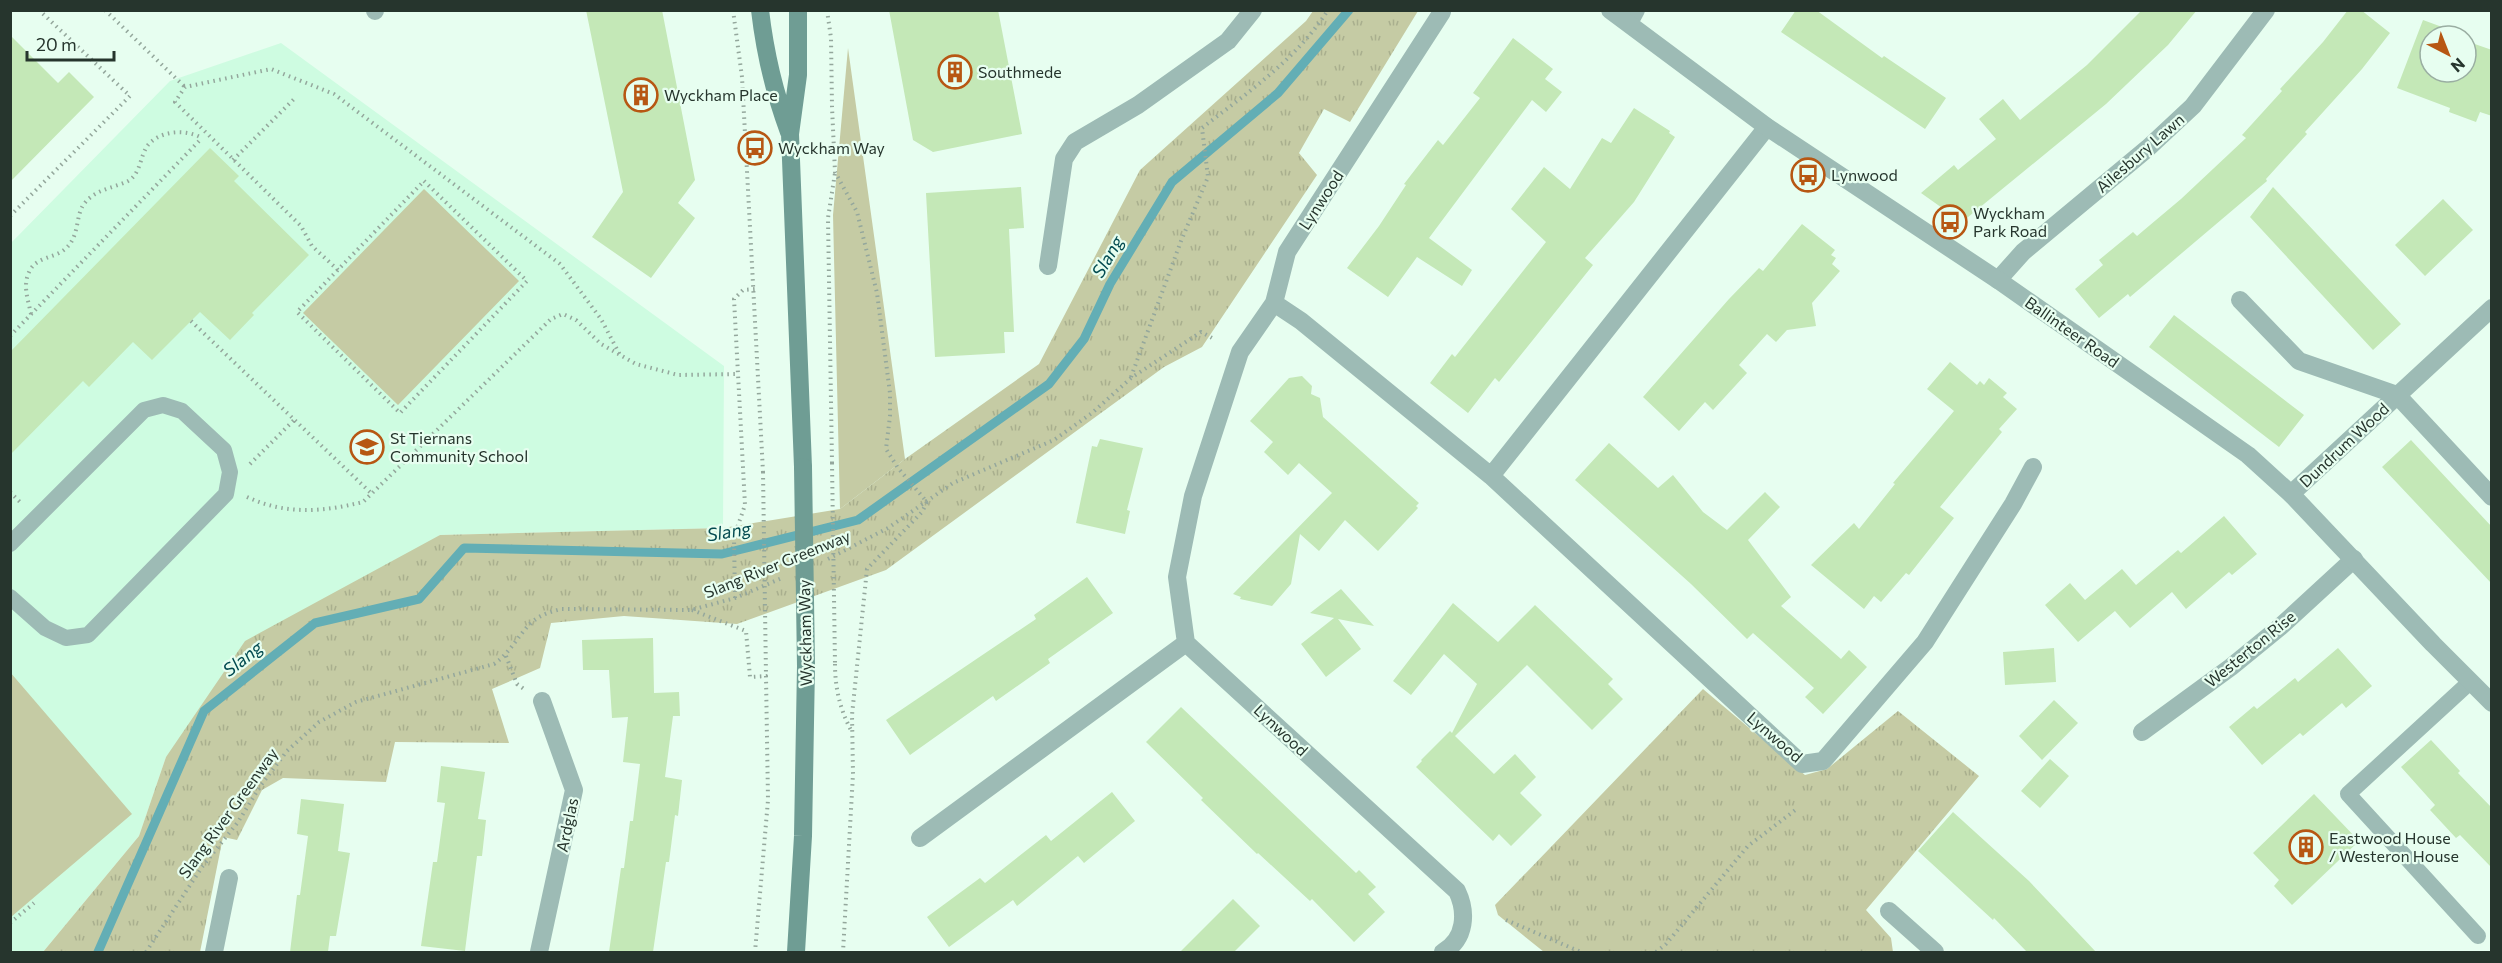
<svg xmlns="http://www.w3.org/2000/svg" width="2502" height="963" font-family="Commissioner,sans-serif">
<style>
.built{fill:#cefce1}
.green{fill:#c5cba4}
.park{fill:url(#park-tufts)}
.lines{fill:none;stroke-linecap:round;stroke-linejoin:round}
.stream{stroke:#63aeb5;stroke-width:9}
.building{fill:#c4e8b7}
.path{stroke:#94a79c;stroke-width:4;stroke-dasharray:1.5 4.5;stroke-linecap:butt}
.service{stroke:#9dbbb5;stroke-width:16}
.minor{stroke:#9dbbb5;stroke-width:18}
.tertiary{stroke:#9dbbb5;stroke-width:18}
.secondary{stroke:#6f9d94;stroke-width:18}
.path-bridge{stroke:#94a79c;stroke-width:4;stroke-dasharray:1.5 4.5;stroke-linecap:butt}
.secondary-bridge{stroke:#6f9d94;stroke-width:18}
.labels{text-anchor:middle;stroke-width:4.5;stroke-linejoin:round;paint-order:stroke}
.poi-label{font-size:16px;fill:#26352d;stroke:#e7fef0;text-anchor:start}
.street-label{font-size:16px;fill:#26352d;stroke:#e7fef0}
.water-label{font-size:18px;font-style:italic;fill:#034b50;stroke:#e7fef0}
</style>
<defs>
<pattern id="park-tufts" width="24" height="20" patternUnits="userSpaceOnUse" patternTransform="scale(1.5)"><rect width="24" height="20" fill="#c5cba4"/><path d="M3 7l-1-3M5 7V3M7 7l1-3M15 17l-1-3M17 17v-4M19 17l1-3" fill="none" stroke="#a9af8e"/></pattern>
</defs>
<rect width="100%" height="100%" fill="#e7fef0"/>
<path class="built" d="M281 43 724 366 723 528 440 535 166 757 139 836 43 952H11V243L170 81Z"/>
<path class="green" d="M848 48 905 459 840 509 833 215Z
M424 189 519 281 398 405 303 313Z
M10 672 132 814 11 917H10Z"/>
<path class="park" d="M1313 11H1418L1350 122 1324 109 1299 153 1317 175 1202 347 1164 367 886 570 737 624 624 616 551 623 540 668 492 689 509 743 395 742 386 782 283 778 262 790 237 840 223 837 200 952H43L139 836 166 757 245 641 440 535 723 528 840 509 905 459 1039 364 1140 170 1306 21Z
M1703 689 1805 775 1827 769 1898 711 1979 776 1866 910 1891 938 1893 952H1544L1498 915 1495 905Z"/>
<g class="lines">
<path class="stream" d="M98 952 204 711 315 623 419 599 464 548 722 554 858 520 1049 384 1084 339 1110 284 1172 182 1278 93 1349 10"/>
</g>
<path class="building" d="M586 10H662L695 180 678 203 695 218 651 278 592 237 623 192Z
M889 10H998L1022 134 933 152 913 140Z
M1796 10H1816L1882 58 1884 56 1946 98 1925 129 1781 32Z
M2142 10H2197L2168 45 2106 104 1962 222 1921 193 1954 165 1958 170 1996 139 1979 119 2003 99 2020 120 2087 65Z
M2348 10H2361L2390 33 2362 69 2305 132 2307 134 2266 179 2267 181 2130 297 2128 294 2099 318 2075 289 2103 265 2099 260 2133 232 2137 236 2181 199 2246 138 2242 135 2282 91 2280 89 2323 42Z
M2423 20 2453 31 2451 35 2453 36H2430V72H2466V41L2492 50V116L2480 112 2476 122 2449 112 2450 108 2397 88Z
M10 35 58 83 69 72 94 97 10 182Z
M1513 38 1553 69 1545 79 1562 92 1546 112 1532 100 1429 238 1472 270 1462 286 1417 257 1388 297 1347 268 1379 226 1406 185 1404 184 1438 140 1443 145 1480 98 1473 93Z
M1634 108 1670 131 1669 133 1675 137 1634 202 1585 258 1593 265 1499 382 1495 378 1468 413 1430 383 1452 354 1455 357 1546 242 1511 209 1544 167 1570 189 1602 138 1611 143Z
M210 148 239 176 234 181 309 255 252 313 254 315 230 340 200 312 152 360 133 342 89 387 83 381 10 455V352Z
M1021 187 1024 228 1009 229 1014 332H1004L1005 353 935 357 926 193Z
M2273 187 2401 324 2373 350 2250 217Z
M2443 199 2473 230 2425 276 2395 245Z
M1802 224 1835 250 1831 255 1836 258 1832 264 1840 271 1812 303 1816 326 1787 330 1776 342 1767 334 1739 365 1747 373 1713 410 1705 402 1679 431 1643 397 1729 299 1759 268 1763 271Z
M2174 315 2304 415 2279 447 2149 347Z
M1950 362 1977 385 1980 381 1984 385 1989 378 2007 393 2003 397 2017 409 1999 429 2002 432 1940 507 1954 518 1909 575 1906 573 1881 602 1874 596 1864 609 1811 565 1854 523 1859 529 1895 484 1893 483 1954 411 1927 389Z
M1302 376 1312 386 1311 394 1320 398 1323 417 1419 503 1416 506 1418 508 1378 551 1345 520 1319 551 1300 534 1291 584 1272 606 1240 599 1241 597 1233 594 1332 493 1299 463 1288 475 1264 452 1273 442 1250 421 1289 378Z
M1100 439 1143 448 1127 510 1130 511 1125 534 1076 523 1092 446 1097 447Z
M2411 440 2492 527V584L2382 467Z
M1609 443 1658 488 1673 475 1703 512 1727 530 1765 492 1780 507 1748 540 1791 597 1781 606 1841 659 1849 650 1867 667 1823 714 1805 697 1814 688 1753 633 1747 639 1691 584 1575 480Z
M2224 516 2257 554 2232 575 2229 572 2186 609 2172 592 2130 628 2115 611 2078 642 2045 605 2070 583 2085 600 2122 569 2136 585 2178 550 2181 553Z
M1087 577 1113 613 1048 659 1050 663 996 701 993 696 910 755 886 720 1036 619 1034 615Z
M1341 589 1374 626 1338 619 1361 649 1326 677 1301 644 1334 618 1310 613Z
M1453 603 1498 642 1535 605 1613 679 1608 684 1623 699 1592 730 1527 665 1455 736 1494 774 1515 754 1536 777 1520 793 1542 815 1511 846 1499 834 1493 841 1416 767 1422 761 1421 760 1450 731 1452 733 1477 684 1444 654 1411 695 1393 681Z
M653 638 654 693 679 692 680 716H673L665 777 682 780 678 816 675 815 669 862H666L653 952H609L621 868H624L630 821H633L640 764 623 762 628 717 612 718 609 670H583L582 640Z
M2054 648 2056 682 2005 685 2003 652Z
M2338 648 2372 686 2346 708 2342 703 2303 736 2300 733 2262 765 2229 727 2254 706 2257 709 2295 678 2298 682Z
M2054 700 2078 723 2042 760 2019 736Z
M1181 707 1356 873 1359 870 1376 887 1368 894 1385 912 1354 942 1312 899 1310 901 1258 853 1257 854 1201 800 1203 798 1146 742Z
M2431 740 2460 771 2458 773 2492 808V868L2460 835 2456 838 2430 810 2435 805 2401 767Z
M2050 759 2069 776 2040 808 2021 791Z
M441 766 485 772 478 819 486 820 482 856H477L465 951 421 946 433 862H437L445 803 437 802Z
M1112 792 1135 821 1084 863 1078 856 1017 906 1013 900 949 947 927 917 980 878 985 883 1046 835 1051 841Z
M2314 794 2359 841 2292 905 2274 886 2279 880 2253 853Z
M301 799 344 804 338 851 350 853 336 936H330L328 952H290L297 895H300L308 836 297 834Z
M1953 812 2029 881 2096 952H2027L1994 918 1993 920 1918 851Z
M1233 899 1260 926 1234 952H1180Z"/>
<g class="lines">
<path class="path" d="M105 10 185 87
M733 10 742 77 763 472
M827 10 831 38 832 107 835 172 857 212 877 293 890 393V416L886 449 898 468 927 502 922 512 867 569 852 715 853 774 843 952
M233 160 294 99
M424 181 527 281 400 413 297 312Z
M10 216 130 96 39 10
M338 270 312 246 301 226 175 102 185 87 271 69 334 94 560 264 601 319 620 355
M31 314C28 299 22 285 30 270 37 257 55 258 65 249 80 237 75 216 84 204 95 189 114 188 128 181 141 174 140 155 148 145 161 130 186 129 202 138
M191 321 372 494
M10 336 202 138
M1131 377 1181 241 1208 177 1202 128C1247 93 1297 59 1328 10
M832 463 828 218 835 173
M250 464 294 420
M10 492 21 503
M247 497C286 515 322 512 363 502L551 319 563 314 576 320 601 344 636 364 678 375 738 374
M828 559 888 528 953 483 1054 440 1092 413 1131 378 1201 332 1214 339
M735 598 734 537 745 505 734 299 743 290 755 289
M692 610 746 631 750 677 766 676 768 800 755 952
M506 656 517 684 524 689
M835 664C835 688 840 710 852 732
M1506 920 1581 952
M10 923 34 903
M146 952 202 867 238 822 261 785 287 751 319 722 356 702 494 664C510 653 517 637 530 624 539 615 550 612 561 609L691 610 735 598 782 578
M1656 952 1666 944 1748 846 1798 808"/>
<path class="service" d="M10 544 144 410 163 405 182 411 224 450 230 472 226 494 88 635 66 638 45 628 10 597
M2470 682 2348 794 2478 936"/>
<path class="minor" d="M375 11V10
M1442 12 1287 252 1274 303 1240 352 1193 496 1177 577 1186 643 1457 891C1467 912 1466 939 1443 952
M1629 23 1636 10
M1048 266 1064 159 1075 142 1138 105 1228 41 1253 10
M1998 280 2023 252 2148 148 2193 106 2266 10
M2240 300 2299 361 2397 395 2492 497
M1274 303 1301 321 1491 476 1802 764 1823 761 1925 642 2013 504 2033 467
M1491 476 1767 127
M2291 494 2492 308
M2142 732 2231 667 2280 627 2354 559
M920 838 1186 643
M1889 911 1935 952
M214 952 229 878
M539 952 574 790 542 701"/>
<path class="tertiary" d="M1610 10 1767 127 1998 280 2248 455 2291 494 2433 644 2492 703"/>
<path class="secondary" d="M760 10C765 53 774 92 789 132
M798 10V75L790 134 803 467
M796 952 803 836 806 666"/>
<path class="path-bridge" d="M832 463 835 664
M763 472 766 676"/>
<path class="secondary-bridge" d="M803 467 806 666"/>
</g>
<defs>
<symbol id="building-ring" viewBox="-11 -11 22 22"><circle r="9.5" fill="#e7fef0" stroke="#b75713" stroke-width="1.5"/><path d="M-4-6H4V6H1V3H-1V6H-4ZM-2.5-4.3h1.7v1.8h-1.7ZM.8-4.3h1.7v1.8H.8ZM-2.5-1h1.7V.8h-1.7ZM.8-1h1.7V.8H.8Z" fill="#b75713"/></symbol>
<symbol id="bus-ring" viewBox="-11 -11 22 22"><circle r="9.5" fill="#e7fef0" stroke="#b75713" stroke-width="1.5"/><path d="M-5-6H5V4H4V6H2V4H-2V6H-4V4H-5ZM-3.5-4V0h7V-4ZM-3.5 1.2v1.5H-2V1.2ZM2 1.2v1.5H3.5V1.2Z" fill="#b75713"/></symbol>
<symbol id="school-ring" viewBox="-11 -11 22 22"><circle r="9.5" fill="#e7fef0" stroke="#b75713" stroke-width="1.5"/><path d="M0-5L7-2L0 1L-7-2ZM-4 1L0 2.5L4 1V4Q0 6-4 4Z" fill="#b75713"/></symbol>
</defs>
<g fill-rule="evenodd">
<use href="#building-ring" x="936" y="53" width="38" height="38"/>
<use href="#building-ring" x="622" y="76" width="38" height="38"/>
<use href="#bus-ring" x="736" y="129" width="38" height="38"/>
<use href="#bus-ring" x="1789" y="156" width="38" height="38"/>
<use href="#bus-ring" x="1931" y="203" width="38" height="38"/>
<use href="#school-ring" x="348" y="428" width="38" height="38"/>
<use href="#building-ring" x="2287" y="828" width="38" height="38"/>
</g>
<g class="labels">
<g class="poi-label">
<text x="978" y="78">Southmede</text>
<text x="664" y="101">Wyckham Place</text>
<text x="778" y="154">Wyckham Way</text>
<text x="1831" y="181">Lynwood</text>
<text x="1973" y="219">Wyckham<tspan x="1973" dy="18">Park Road</tspan></text>
<text x="390" y="444">St Tiernans<tspan x="390" dy="18">Community School</tspan></text>
<text x="2329" y="844">Eastwood House<tspan x="2329" dy="18">/ Westeron House</tspan></text>
</g>
<g class="street-label">
<text transform="translate(2140 153) rotate(-41)" y="6">Ailesbury Lawn</text>
<text transform="translate(1321 200) rotate(-57)" y="6">Lynwood</text>
<text transform="translate(2072 332) rotate(35)" y="6">Ballinteer Road</text>
<text transform="translate(2344 445) rotate(-43)" y="6">Dundrum Wood</text>
<text transform="translate(777 564) rotate(-22)" y="6">Slang River Greenway</text>
<text transform="translate(805 633) rotate(-91)" y="6">Wyckham Way</text>
<text transform="translate(2250 649) rotate(-39)" y="6">Westerton Rise</text>
<text transform="translate(1281 730) rotate(43)" y="6">Lynwood</text>
<text transform="translate(1775 737) rotate(41)" y="6">Lynwood</text>
<text transform="translate(228 813) rotate(-54)" y="6">Slang River Greenway</text>
<text transform="translate(567 825) rotate(-78)" y="6">Ardglas</text>
</g>
<g class="water-label">
<text transform="translate(1108 257) rotate(-60)" y="6">Slang</text>
<text transform="translate(729 532) rotate(-9)" y="6">Slang</text>
<text transform="translate(243 659) rotate(-38)" y="6">Slang</text>
</g>
</g>
<rect width="2502" height="963" fill="none" stroke="#26352d" stroke-width="24"/>
<g transform="translate(2448 54) rotate(138)"><circle r="28" fill="#e7fef0" stroke="#9aaea2" stroke-width="1.5"/>
<path d="M0-4.5L10 22L0 15L-10 22Z" fill="#b75713"/>
<text y="-9" font-size="16" font-weight="bold" text-anchor="middle" fill="#26352d">N</text>
</g>
<path d="M27 51v9h87v-9" fill="none" stroke="#26352d" stroke-width="3"/>
<text x="36" y="51" font-size="18" fill="#26352d" stroke="#e7fef0" stroke-width="4.5" paint-order="stroke">20 m</text>
</svg>
